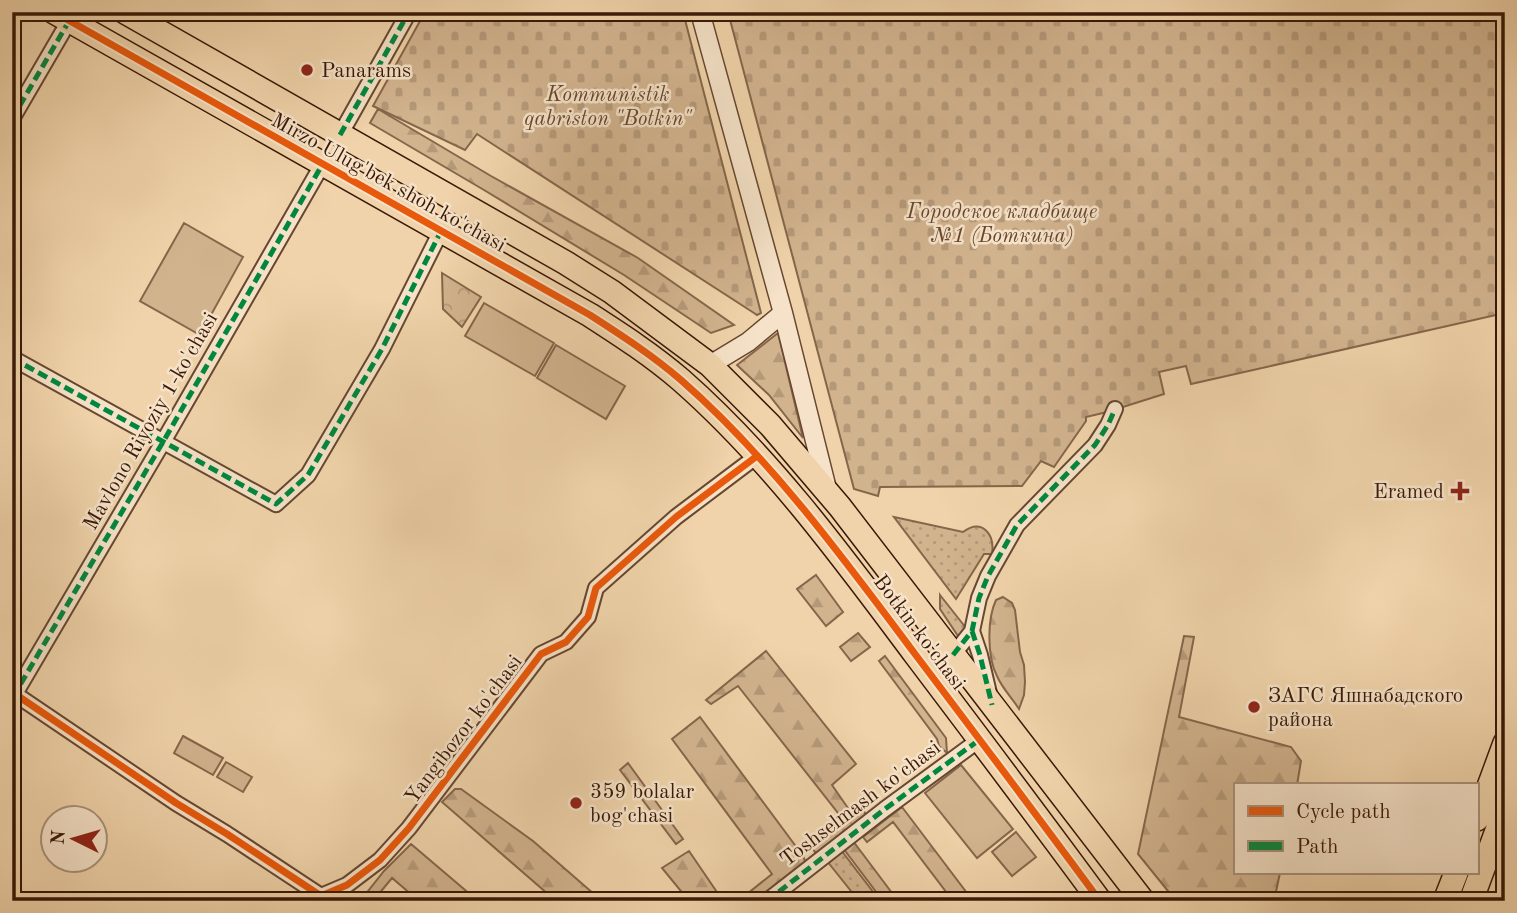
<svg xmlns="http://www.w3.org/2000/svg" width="1517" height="913" font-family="'Old Standard TT',serif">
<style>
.grass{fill:url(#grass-dots);stroke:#85664a;stroke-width:2}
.forest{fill:url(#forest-firs);stroke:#85664a;stroke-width:2}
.cemetery{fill:url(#cemetery-stones);stroke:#85664a;stroke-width:2}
.park{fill:url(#park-crowns);stroke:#85664a;stroke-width:2}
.pitch{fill:#d1b38e;stroke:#85664a;stroke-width:2}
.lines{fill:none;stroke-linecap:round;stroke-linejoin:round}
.minor-casing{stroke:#67472f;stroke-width:18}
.tertiary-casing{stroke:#67472f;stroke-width:21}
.primary-casing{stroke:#391806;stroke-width:26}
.minor{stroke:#f5e2c8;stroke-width:14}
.tertiary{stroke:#f5e2c8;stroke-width:18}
.primary{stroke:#f0d3aa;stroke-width:23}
.quiet{stroke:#00873e;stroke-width:5;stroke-dasharray:10 5;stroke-linecap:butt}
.cycleway-casing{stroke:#f5e2c8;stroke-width:11}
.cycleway{stroke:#e8590c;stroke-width:7}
.poi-dot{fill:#8f2418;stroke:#f5e2c8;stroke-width:2.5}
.labels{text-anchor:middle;stroke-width:5;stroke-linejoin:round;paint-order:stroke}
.poi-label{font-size:21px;fill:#391806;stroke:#f5e2c8;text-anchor:start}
.park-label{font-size:21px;font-style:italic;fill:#67462f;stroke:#f5e2c8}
.street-label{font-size:21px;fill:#391806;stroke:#f5e2c8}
</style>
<defs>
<pattern id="grass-dots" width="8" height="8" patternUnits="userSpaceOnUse" patternTransform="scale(1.75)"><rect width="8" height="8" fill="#d1b38e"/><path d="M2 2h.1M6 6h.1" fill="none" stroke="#b49979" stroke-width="1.8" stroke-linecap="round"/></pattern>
<pattern id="forest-firs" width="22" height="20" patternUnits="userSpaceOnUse" patternTransform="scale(1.75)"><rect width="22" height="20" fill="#d1b38e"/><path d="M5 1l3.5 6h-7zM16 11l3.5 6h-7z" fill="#b49979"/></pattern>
<pattern id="cemetery-stones" width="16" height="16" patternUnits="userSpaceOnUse" patternTransform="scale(1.75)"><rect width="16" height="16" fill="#d1b38e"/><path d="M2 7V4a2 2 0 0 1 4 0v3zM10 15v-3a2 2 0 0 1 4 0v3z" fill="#b49979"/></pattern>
<pattern id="park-crowns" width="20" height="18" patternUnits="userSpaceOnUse" patternTransform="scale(1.75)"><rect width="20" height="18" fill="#d1b38e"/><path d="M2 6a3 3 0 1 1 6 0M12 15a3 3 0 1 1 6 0" fill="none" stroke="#b49979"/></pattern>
</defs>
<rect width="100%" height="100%" fill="#f0d3aa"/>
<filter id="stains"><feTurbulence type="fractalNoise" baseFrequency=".00286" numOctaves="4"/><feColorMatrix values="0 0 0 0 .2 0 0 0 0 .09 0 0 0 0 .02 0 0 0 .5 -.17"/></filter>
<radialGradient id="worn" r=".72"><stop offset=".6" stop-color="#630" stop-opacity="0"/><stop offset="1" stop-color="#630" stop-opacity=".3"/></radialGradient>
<path class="grass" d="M894 517 963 532C982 518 995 534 992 554H984L956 599Z
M940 595 966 628 960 639 940 609Z
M861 806 866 815 820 852H815L809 845Z
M841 850 880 901H859L827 861Z"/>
<path class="forest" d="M378 109 491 176 638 258 734 325 711 333 624 275 484 190 370 123Z
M778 333 803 438 769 395 737 365Z
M816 575 843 612 826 626 797 589Z
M1003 597 1012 603 1015 610 1020 652 1024 665 1025 682 1024 695 1019 709C1012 698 1002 688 997 676 987 657 987 619 996 600Z
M858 633 870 647 851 661 840 647Z
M1184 636 1194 637 1179 717 1291 747 1301 761 1297 785H1235V873H1280L1274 901H1176L1138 854Z
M766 651 856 764 832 785 850 811 842 818 738 686 711 704 706 700Z
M885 656 946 738 947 753 939 746 937 739 879 661Z
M700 717 803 856 806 863 757 901H744L742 898 772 874 672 739Z
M628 763 683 839 676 844 620 770Z
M455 789H461L533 841 602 901H556L442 802Z
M902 807 973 901H953L893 822 867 842 863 837Z
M853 841 898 901H883L843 848Z
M411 844 478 901H419L392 878 373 901H370L365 895 384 871Z
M689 851 723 901H689L662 868Z"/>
<path class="cemetery" d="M425 12H683L761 313 757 315 754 313 477 134 465 150 373 106Z
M728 12H1505V313L1191 384 1186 366 1159 372 1164 394 1107 412 1086 417V421L1054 467 1041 461 1022 486 880 487 878 496 854 489Z"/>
<path class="park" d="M442 273 481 297 462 327 443 309Z"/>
<path class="pitch" d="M184 223 243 257 200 335 140 301Z
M484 303 554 343 535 376 465 336Z
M556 345 625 386 606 419 537 378Z
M183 736 223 758 213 775 174 753Z
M226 762 252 777 243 792 217 777Z
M961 765 1013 829 977 858 925 793Z
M1016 832 1036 857 1012 876 992 852Z"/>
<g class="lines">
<defs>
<path id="minor" d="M12 119 69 21
M340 135 409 12
M12 358 276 504 308 475 382 349 441 231
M972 631 980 655 989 693
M953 655 972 631 979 598 988 576 1017 525 1095 445 1108 425 1115 409
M15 694 176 803 227 834 321 896 347 885 380 860 409 828 541 654 566 642 588 617 596 588 676 517 757 456
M12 699 163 442 322 165
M767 901 885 809 979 740"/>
<path id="tertiary" d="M700 12 783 313 827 489
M710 365 748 342 783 313"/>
<path id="primary" d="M54 12 590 315C621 335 652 355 681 380 771 459 844 559 915 654 977 736 1039 818 1100 901
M125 12 566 263 612 292 710 365 770 425 840 507 1143 901
M1477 819 1505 743
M1445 901 1456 873
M1471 901 1505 809"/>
</defs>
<use href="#minor" class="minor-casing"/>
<use href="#tertiary" class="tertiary-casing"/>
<use href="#primary" class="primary-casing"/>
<use href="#minor" class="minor"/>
<use href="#tertiary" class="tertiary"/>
<use href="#primary" class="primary"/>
<path class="quiet" d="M12 119 69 21
M340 135 409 12
M12 358 276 504 308 475 382 349 441 231
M972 631 980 655 992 705
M953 655 972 631 979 598 988 576 1017 525 1095 445 1108 425 1115 409
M13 697 163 442 322 165
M767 901 885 809 979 740"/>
<defs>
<path id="cycleway" d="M54 12 590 315C621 335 652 355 681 380 771 459 844 559 915 654 977 736 1039 818 1100 901
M15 694 176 803 227 834 321 896 347 885 380 860 409 828 541 654 566 642 588 617 596 588 676 517 757 456"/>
</defs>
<use href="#cycleway" class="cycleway-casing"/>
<use href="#cycleway" class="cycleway"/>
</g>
<g class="poi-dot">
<circle cx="307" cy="70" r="7"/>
<path d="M1456.5 480.5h7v7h7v7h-7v7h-7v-7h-7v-7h7z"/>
<circle cx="1254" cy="707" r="7"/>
<circle cx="576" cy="803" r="7"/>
</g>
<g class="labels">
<g class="poi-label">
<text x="321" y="77">Panarams</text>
<text x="1444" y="498" text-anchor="end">Eramed</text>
<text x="1268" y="702">ЗАГС Яшнабадского<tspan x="1268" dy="24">района</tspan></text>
<text x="590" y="798">359 bolalar<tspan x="590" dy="24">bog'chasi</tspan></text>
</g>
<g class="park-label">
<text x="608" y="101">Kommunistik<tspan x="608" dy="24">qabriston "Botkin"</tspan></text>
<text x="1002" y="218">Городское кладбище<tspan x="1002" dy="24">№1 (Боткина)</tspan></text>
</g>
<g class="street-label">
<text transform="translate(389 182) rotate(29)" y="7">Mirzo Ulug'bek shoh ko'chasi</text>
<text transform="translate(150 421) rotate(-60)" y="7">Mavlono Riyoziy 1-ko'chasi</text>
<text transform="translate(920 632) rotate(53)" y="7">Botkin ko'chasi</text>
<text transform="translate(463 729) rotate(-53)" y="7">Yangibozor ko'chasi</text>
<text transform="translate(860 803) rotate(-37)" y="7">Toshselmash ko'chasi</text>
</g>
</g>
<rect width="1517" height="913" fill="none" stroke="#f0d3aa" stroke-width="42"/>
<rect x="14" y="14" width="1489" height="885" fill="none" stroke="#391806" stroke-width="3.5"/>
<rect x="21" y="21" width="1475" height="871" fill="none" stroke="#391806" stroke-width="2"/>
<rect x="1234" y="783" width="245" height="91" fill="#f5e2c8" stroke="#aa917a" stroke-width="2"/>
<rect x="1248" y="806" width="35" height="10" fill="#e8590c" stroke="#aa917a" stroke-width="2"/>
<text x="1296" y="818" font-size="21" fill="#391806">Cycle path</text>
<rect x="1248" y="841" width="35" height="10" fill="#00873e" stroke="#aa917a" stroke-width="2"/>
<text x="1296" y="853" font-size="21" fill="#391806">Path</text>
<g transform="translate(74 839) rotate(275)"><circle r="33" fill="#f5e2c8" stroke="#aa917a" stroke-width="2"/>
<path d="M0-5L12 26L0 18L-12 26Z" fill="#8f2418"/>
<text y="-10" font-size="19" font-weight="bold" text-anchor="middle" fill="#391806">N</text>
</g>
<rect width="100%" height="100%" filter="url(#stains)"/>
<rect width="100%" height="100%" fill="url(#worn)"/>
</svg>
